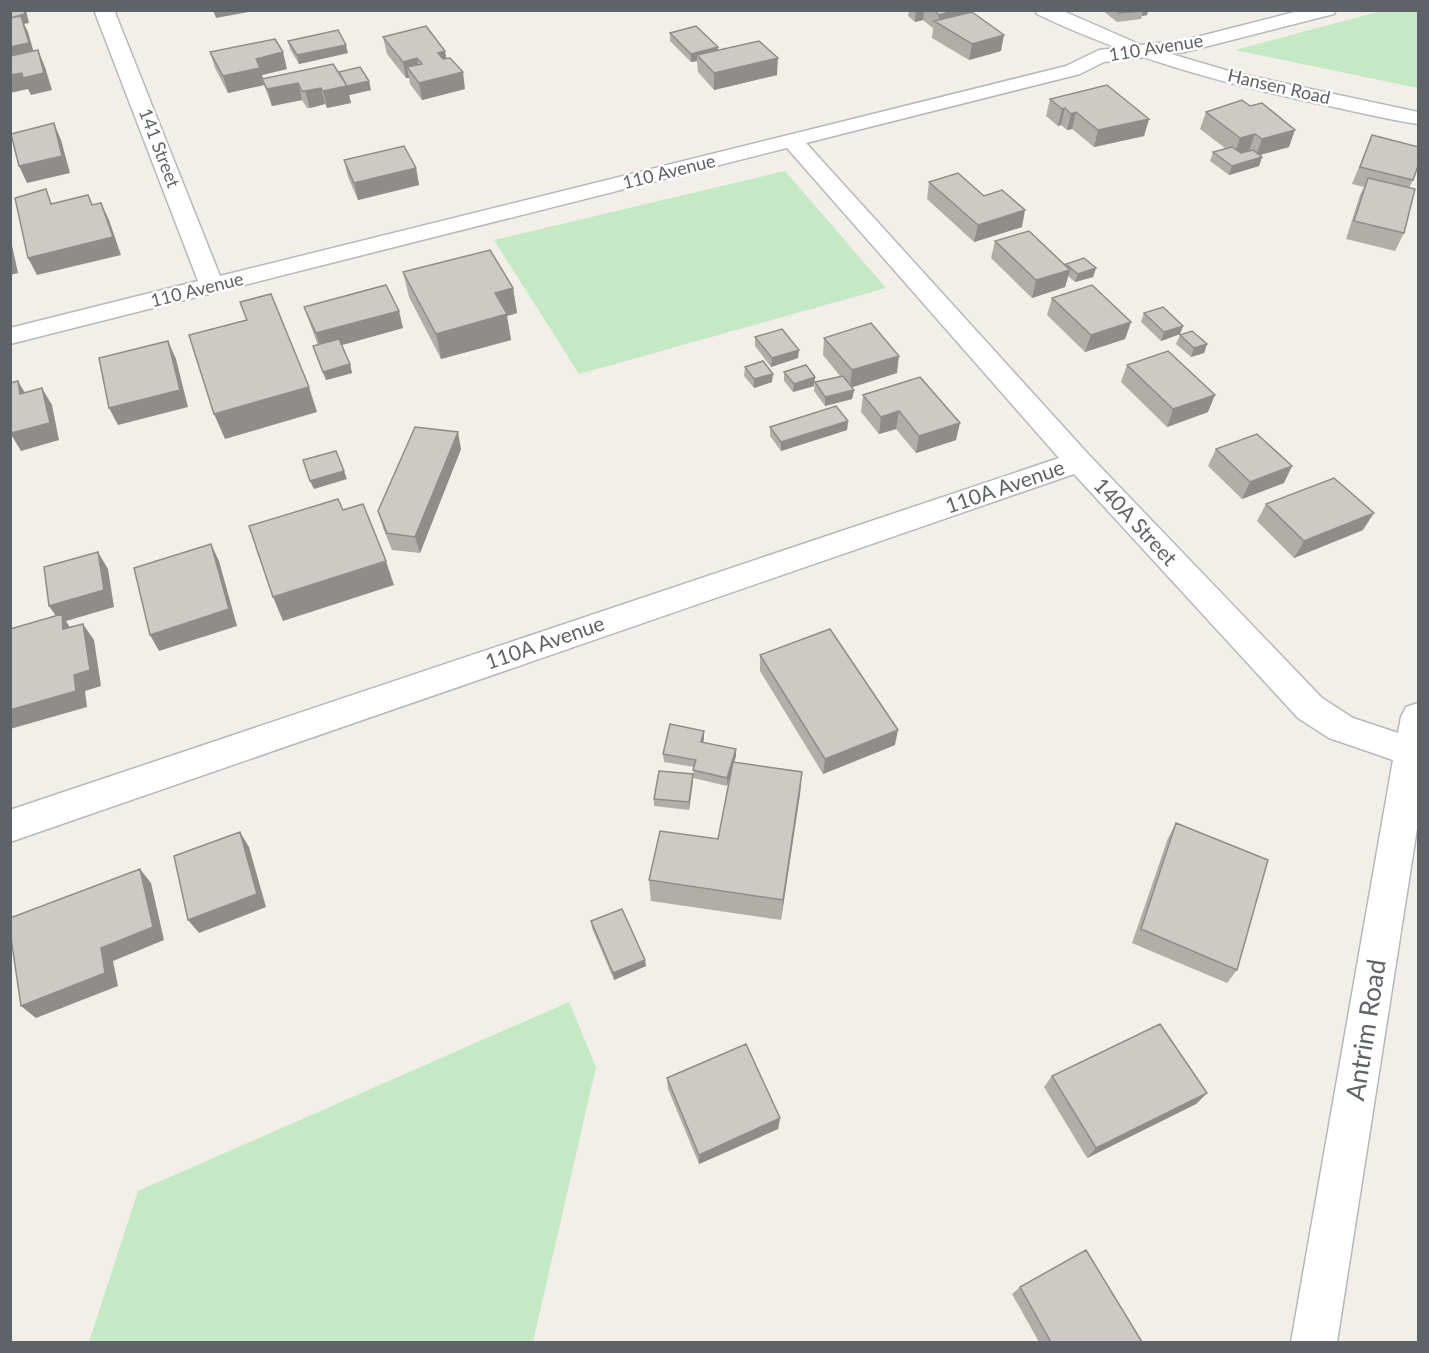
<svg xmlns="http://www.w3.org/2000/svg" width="1429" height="1353" font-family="Lato,sans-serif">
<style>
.green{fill:#c5e8c5}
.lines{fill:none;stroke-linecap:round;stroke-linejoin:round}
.street-casing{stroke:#b5b8bc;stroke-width:3}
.secondary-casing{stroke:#b6babf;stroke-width:3}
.street{fill:#fff;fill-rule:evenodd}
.secondary{fill:#fff;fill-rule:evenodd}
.wall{fill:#afaea9}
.shaded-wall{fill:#8f8d8a}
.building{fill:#cccac5;stroke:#8f8d8a;stroke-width:1.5}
.labels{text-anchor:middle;stroke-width:5;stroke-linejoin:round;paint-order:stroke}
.far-street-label{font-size:18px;fill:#5f6368;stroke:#fff}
.street-label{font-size:21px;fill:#5f6368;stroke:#fff}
.near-street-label{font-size:26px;fill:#5f6368;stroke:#fff}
</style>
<rect width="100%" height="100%" fill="#f1efe8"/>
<path class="green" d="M1385 10 1418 11V88L1235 50Z
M785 171 886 288 579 374 494 240Z
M569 1002 596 1067 533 1342H89L138 1191Z"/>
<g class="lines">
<defs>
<path id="street" d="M94 10H114L220 276 1066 66 1099 50 1185 40 1302 10H1336L1334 14 1185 52 1104 62 1080 74 806 143 1089 455 1322 698 1353 718 1398 733 1401 717 1406 707 1418 703V822L1337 1342H1291L1393 760 1329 738 1298 718 1074 474 10 842V810L1059 458 787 148 10 344V328L198 281Z"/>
<path id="secondary" d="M1035 10H1061L1141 45 1232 72 1418 112V124C1384 119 1350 110 1315 103 1219 82 1126 57 1037 14Z"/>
</defs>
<use href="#street" class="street-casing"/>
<use href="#secondary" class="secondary-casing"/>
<use href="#street" class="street"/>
<use href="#secondary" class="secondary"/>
</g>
<path class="wall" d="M909 10H971L970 12 1001 51 969 60 932 38 933 28 923 20 915 22 908 16Z
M1102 10H1148L1147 15 1142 16 1141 19 1117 22Z
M670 33 718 47V50L777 75 714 90 698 72 697 61 691 62 670 41Z
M383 37 445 51 446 59 465 89 422 100 410 84 409 78H406L387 54Z
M288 41 348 53 299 64 290 49Z
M210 52 287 69 262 75 263 79 339 73 371 90 349 95 351 103 327 108 325 104 310 108H307L302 100 272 106 264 85 228 93 215 68Z
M1050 99 1149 119 1144 136 1094 147 1072 129 1067 130 1061 125 1058 126 1046 116Z
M1206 112 1289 147 1259 155 1262 157 1259 166 1229 175 1210 161 1213 152 1225 148 1200 129Z
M1372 135 1413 180 1409 188 1404 233 1395 251 1346 239 1360 195 1364 187 1352 184Z
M344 160 416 168 419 185 358 200 348 177Z
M929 182 1022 227 974 242 927 199Z
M995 241 1066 266V264L1096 268 1093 277 1075 282 1068 276 1065 287 1032 298 991 258Z
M403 272 513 288 517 313 507 316 511 340 441 359 409 297Z
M1052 298 1131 322 1125 339 1085 352 1047 315Z
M304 307 403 328 341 345 350 364 352 373 326 380 313 346 318 345 310 324Z
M1144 313 1183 326 1180 334 1161 341 1141 322Z
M1180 335 1207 344 1204 353 1191 357 1176 344Z
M755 337 798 358 771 367 755 346Z
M824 338 897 373 851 387 854 390 852 399 825 406 814 391 815 382 840 376 823 355Z
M1127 365 1208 412 1167 427 1121 382Z
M745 367 772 382 754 388 744 376Z
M784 372 815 377 814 386 793 392 784 381Z
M920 377 956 440 916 453 896 429 879 434 861 412 863 395Z
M848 421 847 430 781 451 770 436V427Z
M461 449 420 553 392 550 383 528 378 511Z
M1216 449 1284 483 1242 499 1208 466Z
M1266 504 1363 530 1294 558 1257 521Z
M760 655 895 745 823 774 760 671Z
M704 731 703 742 736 756 734 762 802 772 800 794 781 920 651 901 649 880 718 839 730 778 727 786 693 778 689 810 654 806V799L693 774 694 767 664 762 663 754Z
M1176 823 1237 970 1227 983 1132 943 1168 838Z
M591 921 646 966 614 980 592 928Z
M1052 1076 1207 1093 1196 1104 1087 1158 1044 1087Z
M667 1078 780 1118 778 1129 699 1164 668 1089Z
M1020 1287 1142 1342H1039L1012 1294Z"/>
<path class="shaded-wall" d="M24 10H26L29 23 24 24 28 32 36 60 10 65V27Z
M213 10H254V11L216 18Z
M916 10H924L923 20 915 22Z
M957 10H971L969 23 938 24 939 15Z
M1139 10H1148L1147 15 1142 16 1143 11Z
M1004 35 1001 51 969 60 972 44Z
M346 45 348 53 299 64 297 55Z
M718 47V56L697 55V61L691 62V54Z
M38 50 45 67 52 90 31 95 28 89 10 93V75Z
M445 51 448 68 438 53Z
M283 52 287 69 262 75 265 84 262 79 264 85 228 93 223 76 256 59Z
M417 58 420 75 407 67 409 78H406L403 62Z
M778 58 777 75 714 90V73Z
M463 72 465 89 422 100 419 83Z
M369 81 371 90 349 95 351 103 327 108 323 91Z
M298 83 302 100 272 106 267 89Z
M321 88 325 104 310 108 305 91Z
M1065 108 1061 125 1058 126 1062 109Z
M1076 112 1072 129 1067 130 1071 114Z
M1149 119 1144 136 1094 147 1098 130Z
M54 123 61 140 70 173 27 183 19 166Z
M1295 130 1289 147 1256 156 1262 139Z
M1255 134 1249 151 1234 155 1240 138Z
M1262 157 1259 166 1229 175 1232 166Z
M416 168 419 185 358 200 354 183Z
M101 203 109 220 121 255 37 275 28 258Z
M1025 210 1022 227 974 242 978 225Z
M10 236 18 273 10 275Z
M1096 268 1093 277 1075 282 1078 274Z
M1070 270 1065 287 1032 298 1036 280Z
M513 288 517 313 507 316 511 340 441 359 436 334 495 293Z
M399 311 403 328 321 351 316 333Z
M1131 322 1125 339 1085 352 1091 335Z
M1183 326 1180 334 1161 341 1164 332Z
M168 341 176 359 188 407 118 425 109 408Z
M1207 344 1204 353 1191 357 1194 348Z
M799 350 798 358 771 367 772 358Z
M899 356 897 373 850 388 852 370Z
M350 364 352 373 326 380 323 372Z
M773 374 772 382 754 388V379Z
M815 377 814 386 793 392 794 384Z
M18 381 28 398 20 394Z
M309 387 317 412 225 439 214 414Z
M42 388 52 405 59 440 21 451 12 436H10V421Z
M854 390 852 399 825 406V397Z
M1215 395 1208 412 1167 427 1173 409Z
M899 411 896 429 879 434 881 417Z
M848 421 847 430 781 451V442Z
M960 423 956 440 916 453 919 436Z
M458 432 461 449 420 553 415 537Z
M1292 466 1284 483 1242 499 1250 482Z
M344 471 347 479 314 489 310 481Z
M1374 513 1363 530 1294 558 1304 541Z
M211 544 219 561 237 626 159 651 150 635Z
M98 552 108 569 114 607 66 621 72 631 63 629 60 622 49 606Z
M386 561 394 585 283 621 273 597Z
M83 624 94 640 101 686 85 691 87 707 10 729V710L74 675Z
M898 730 895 745 823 774 825 759Z
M704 731V739L701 750V742Z
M736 749V756L727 786V778Z
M802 772 800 794 781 920 783 900Z
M693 774V782L689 810V802Z
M240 832 249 847 266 907 199 933 188 920Z
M140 869 151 883 164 940 113 961 118 986 36 1018 21 1006 101 948Z
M645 960 646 966 614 980 613 973Z
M1207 1093 1196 1104 1087 1158 1096 1148Z
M780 1118 778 1129 699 1164V1155Z"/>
<path class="building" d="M10 10H24L25 14 10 18Z
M934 10H957L939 15Z
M1115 10H1142L1143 11 1119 13Z
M972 12 1004 35 972 44 934 21Z
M21 16 29 43 10 47V18Z
M426 26 445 51 438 53 443 59 450 58 463 72 419 83 407 67 422 64 417 58 403 62 383 37Z
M696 26 718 47 691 54 670 33Z
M338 30 346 45 297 55 288 41Z
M275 39 283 52 256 59 260 68 223 76 210 52Z
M759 41 778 58 714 73 697 55Z
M38 50 44 73 23 78 22 73 10 75V56Z
M333 64 347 86 323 91 321 88 305 91H302L298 83 267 89 262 79Z
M360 67 369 81 347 86 339 72Z
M1107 85 1149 119 1098 130 1076 112 1071 114 1065 108 1062 109 1050 99Z
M1242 100 1250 106 1262 103 1295 130 1262 139 1255 134 1240 138 1206 112Z
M54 123 62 156 19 166 11 134Z
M1372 135 1419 147V163L1413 180 1360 167Z
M404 146 416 168 354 183 344 160Z
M1232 147 1241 153 1253 150 1262 157 1232 166 1213 152Z
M958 173 984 196 1002 190 1025 210 978 225 929 182Z
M1368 178 1415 189 1404 233 1354 221Z
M46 189 51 204 88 195 92 205 101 203 113 237 28 258 15 198Z
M1029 231 1070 270 1036 280 995 241Z
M490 250 513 288 495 293 507 314 436 334 403 272Z
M1084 258 1096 268 1078 274 1066 264Z
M386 285 399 311 316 333 304 307Z
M1092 285 1131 322 1091 335 1052 298Z
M271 294 309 387 214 414 189 335 247 320 240 302Z
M1163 307 1183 326 1164 332 1144 313Z
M871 323 899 356 852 370 824 338Z
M782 329 799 350 772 358 755 337Z
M1192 331 1207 344 1194 348 1180 335Z
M339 339 350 364 323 372 313 346Z
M168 341 180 390 109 408 99 358Z
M1168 351 1215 395 1173 409 1127 365Z
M763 361 773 374 754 379 745 367Z
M806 365 815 377 794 384 784 372Z
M843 376 854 390 825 397 815 382Z
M920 377 960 423 919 436 899 411 881 417 863 395Z
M18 381 20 394 42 388 50 423 11 433 10 383Z
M836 406 848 421 781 442 770 427Z
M415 427 458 432 415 537 387 533 378 511Z
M1257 434 1292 466 1250 482 1216 449Z
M336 451 344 471 310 481 303 460Z
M1334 478 1374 513 1304 541 1266 504Z
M338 499 343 510 363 504 386 561 273 597 249 526Z
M211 544 229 609 150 635 134 568Z
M98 552 104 590 49 606 44 567Z
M62 614 63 629 83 624 90 670 74 675 76 691 10 710V629Z
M830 629 898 730 825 759 760 655Z
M670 724 704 731 701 742 736 749 727 778 693 770 696 760 663 754Z
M733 762 802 772 783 900 649 880 660 831 718 839Z
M659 771 693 774 689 802 654 799Z
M1176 823 1268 860 1237 970 1141 929Z
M240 832 257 894 188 920 174 856Z
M140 869 153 927 101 948 105 973 21 1006 10 931V918Z
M622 909 645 960 613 973 591 921Z
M1160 1024 1207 1093 1096 1148 1052 1076Z
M746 1044 780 1118 699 1155 667 1078Z
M1086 1250 1142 1342H1051L1020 1287Z"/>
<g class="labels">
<g class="far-street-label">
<text transform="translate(1156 48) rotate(-9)" y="6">110 Avenue</text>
<text transform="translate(1279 87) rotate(13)" y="6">Hansen Road</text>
<text transform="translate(159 148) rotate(69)" y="6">141 Street</text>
<text transform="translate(669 172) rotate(-14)" y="6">110 Avenue</text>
<text transform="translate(197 290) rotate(-14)" y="6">110 Avenue</text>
</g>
<g class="street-label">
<text transform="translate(1005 487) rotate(-19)" y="7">110A Avenue</text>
<text transform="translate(1135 522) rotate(47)" y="7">140A Street</text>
<text transform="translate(545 643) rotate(-19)" y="7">110A Avenue</text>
</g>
<g class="near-street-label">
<text transform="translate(1366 1030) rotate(-81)" y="9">Antrim Road</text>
</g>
</g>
<rect width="1429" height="1353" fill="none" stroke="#5f6368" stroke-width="24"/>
</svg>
